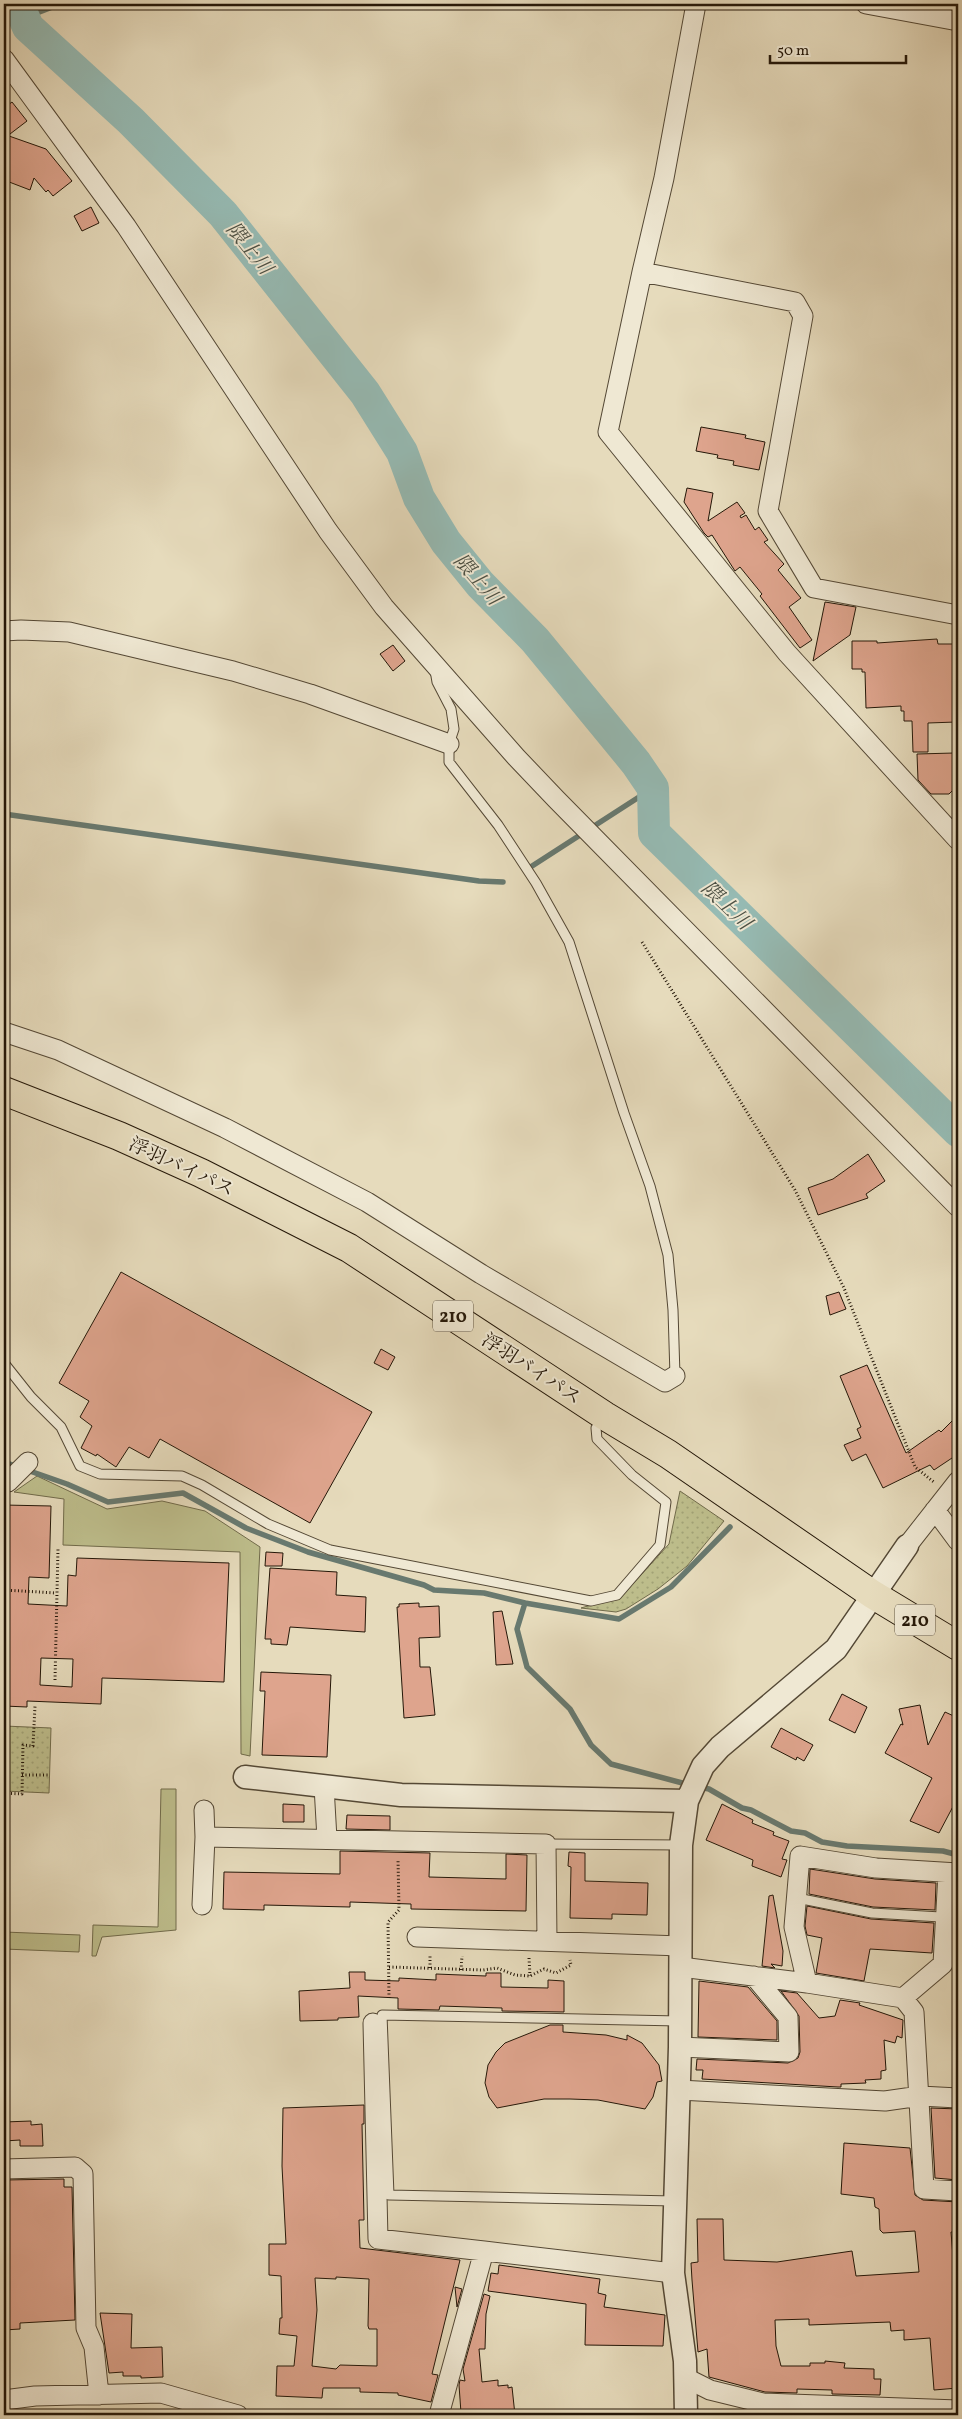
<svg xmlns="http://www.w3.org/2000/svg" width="962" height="2419" font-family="Vollkorn,'Noto Serif JP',serif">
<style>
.grass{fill:url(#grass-dots);stroke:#706a4a}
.garden{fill:#bdbd8b;stroke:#706a4a}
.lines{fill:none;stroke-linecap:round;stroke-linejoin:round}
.stream{stroke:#68796f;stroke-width:5.5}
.river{stroke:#96bbb4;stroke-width:32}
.building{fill:#dea48d;stroke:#241708;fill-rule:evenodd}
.service-casing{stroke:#544835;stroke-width:11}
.minor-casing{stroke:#544835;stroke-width:21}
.tertiary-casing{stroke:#544835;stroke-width:25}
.trunk-casing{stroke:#241708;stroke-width:30}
.path{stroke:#241708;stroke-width:3;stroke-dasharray:1 2.5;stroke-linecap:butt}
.service{stroke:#efe8d3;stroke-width:9}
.minor{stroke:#efe8d3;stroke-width:19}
.tertiary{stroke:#efe8d3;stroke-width:22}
.trunk{stroke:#e6dbbc;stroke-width:28}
.labels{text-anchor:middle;stroke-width:4;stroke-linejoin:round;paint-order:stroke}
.shield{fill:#efe8d3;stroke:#615645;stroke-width:1}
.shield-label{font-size:18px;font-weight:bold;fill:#241708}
.street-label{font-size:19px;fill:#241708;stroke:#efe8d3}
.water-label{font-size:20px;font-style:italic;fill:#4c5044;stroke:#efe8d3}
</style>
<defs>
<pattern id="grass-dots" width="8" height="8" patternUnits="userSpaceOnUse" patternTransform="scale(1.25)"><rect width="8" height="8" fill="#bdbd8b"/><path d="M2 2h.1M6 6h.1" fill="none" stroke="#a2a276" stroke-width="1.8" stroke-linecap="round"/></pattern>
</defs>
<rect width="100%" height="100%" fill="#e6dbbc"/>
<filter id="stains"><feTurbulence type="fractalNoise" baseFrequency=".004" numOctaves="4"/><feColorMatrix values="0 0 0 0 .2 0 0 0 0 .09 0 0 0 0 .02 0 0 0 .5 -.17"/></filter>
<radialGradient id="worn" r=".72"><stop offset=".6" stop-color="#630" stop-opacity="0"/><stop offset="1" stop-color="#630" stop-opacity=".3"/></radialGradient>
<path class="grass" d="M680 1491 724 1521 687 1566 658 1589 626 1609 616 1612 581 1608 622 1596 669 1544Z
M4 1726 51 1728 49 1793 4 1791Z"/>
<path class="garden" d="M37 1476 107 1509 162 1501 205 1511 260 1547 250 1756 241 1754 240 1552 63 1545 64 1499 14 1492Z
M161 1789H176V1930L102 1937 96 1956H92L93 1925 158 1927Z
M4 1932 80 1935 79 1952 4 1949Z"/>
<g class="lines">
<path class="stream" d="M24 18 60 4
M4 814 479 881 503 882
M529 868 653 788
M4 1462 67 1484 108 1502 183 1493 246 1528 308 1552 424 1585 434 1590 484 1593 525 1603 517 1629 527 1667 570 1709 591 1745 611 1764 690 1785
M525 1603 619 1619 671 1587 730 1527
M699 1787 709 1789 742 1808 751 1810 791 1831 805 1833 822 1842 847 1846 943 1851 958 1855"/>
<path class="river" d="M18 4 28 27 131 121 223 214 365 393 402 452 419 498 446 542 480 584 535 640 636 763 653 788 654 833 958 1131"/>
</g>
<path class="building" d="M12 102 27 121 10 134 4 125V108Z
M9 136 46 149 72 181 53 196 48 190 46 192 34 178 30 190 4 180V149Z
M91 207 99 223 82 231 74 216Z
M701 427 746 435 745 438 765 442 759 470 733 465 734 461 717 458 718 455 696 451Z
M687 488 713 493 708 521 737 502 745 513 740 516 741 518 746 515 755 530 759 527 768 540 764 542 784 564 778 570 801 598 789 607 812 640 800 648 760 596 762 594 740 567 735 571 712 535 708 537 704 533 684 502Z
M825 602 856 607 850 635 813 661Z
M937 639 938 644H956L958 682H954L956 722 928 723V752H913L912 721H904V711H901V706L866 708 865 672H862V669H852V641H877V643Z
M393 645 405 661 393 671 380 654Z
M954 753V768H958V790L952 791 949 794H931L918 780 917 754Z
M868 1154 885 1181 866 1194 868 1198 818 1215 808 1188 833 1179Z
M121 1272 372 1412 310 1523 160 1439 149 1458 129 1447 116 1467 97 1454 96 1456 81 1448 92 1426 80 1417 89 1401 59 1383Z
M839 1292 846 1309 830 1315 826 1296Z
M381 1349 395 1357 388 1370 374 1363Z
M867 1365 906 1453 939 1430 941 1432 958 1415V1454L934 1470 930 1465 883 1488 866 1454 852 1461 844 1445 861 1438 857 1429 861 1427 840 1376Z
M4 1505 51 1506 49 1578 29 1577 28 1604 67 1606 68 1575 76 1576 77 1558 229 1563 224 1682 102 1678 101 1704 27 1701V1707L4 1706ZM41 1658 73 1659 72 1687 40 1685Z
M266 1552 283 1553 282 1566H265Z
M270 1568 337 1572 336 1595 366 1597 365 1632 290 1627 287 1645 271 1644V1639H265Z
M419 1603V1607L439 1606 440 1637 419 1638 420 1667H430L435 1715 404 1718 397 1607H399V1604Z
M502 1611 513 1664 496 1665 493 1612Z
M261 1672 331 1675 327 1757 262 1755 265 1691H260Z
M842 1694 867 1707 855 1733 829 1720Z
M920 1705 928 1745 945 1712 958 1718V1797L939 1833 910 1821 932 1778 885 1753 901 1724 903 1725 899 1709Z
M781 1728 813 1745 804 1761 797 1757 796 1760 771 1747Z
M283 1804 304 1805V1822H283Z
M722 1804 753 1820 752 1823 774 1832 773 1835 789 1841 782 1859 787 1860 781 1877 752 1866 753 1860 706 1840Z
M347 1815 390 1816V1830L346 1829Z
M340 1851 430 1853 429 1877 506 1879V1854L527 1855 526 1911 411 1909V1904L350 1902V1907L264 1905V1910L223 1909 224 1872 340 1874Z
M569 1852 585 1853V1881L648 1883 647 1915 612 1914V1919L570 1918 571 1867 568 1866Z
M810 1869 875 1879 936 1883 935 1910 873 1907 809 1894Z
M773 1895 783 1951 782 1966 771 1964 775 1968 762 1966 769 1896Z
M807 1906 871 1919 934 1923 932 1953 870 1949 864 1981 816 1973 822 1938 807 1935 805 1926Z
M956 1924H958V1954H955Z
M349 1972H365V1980L399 1981V1978L436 1980V1974L486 1976V1973H501V1987L548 1988V1980L564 1981V2012L502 2011V2008L440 2006 439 2010 398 2009V1998L358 1996 359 2017 338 2018V2020L300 2021 299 1991 350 1988Z
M699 1981 748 1987 777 2021V2040L698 2037Z
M781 1991 797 1993 819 2018 835 2016 840 2000 860 2003 859 2005 903 2020 902 2038 897 2036 895 2043 884 2040 886 2070 881 2071V2079L865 2080 866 2083 841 2084V2087H838L702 2079 703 2070H696L697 2059 788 2063 798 2058 800 2052 799 2016Z
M550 2025H563V2032L606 2035 627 2040V2035L642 2043 659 2065 662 2081 657 2082 653 2097 645 2109 598 2100 570 2099H544L497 2108 489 2097 485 2083 488 2065 496 2052 505 2043Z
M364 2105V2124H362L364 2220H359L360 2248 460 2260 432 2374 438 2375 431 2402 398 2395V2393L360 2392V2388H323L322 2398 276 2396 277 2366H294L297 2336 279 2334 280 2318H282L281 2276 269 2275V2244H286L282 2166 283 2108ZM336 2277 369 2279 368 2326 369 2329H377V2366L340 2365 336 2369 312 2366 317 2310 315 2278 336 2279Z
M931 2108 958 2109V2180L935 2178Z
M31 2121V2125L42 2124 43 2146H20V2140L4 2141V2122Z
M844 2143 910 2148 915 2195 923 2200 958 2202V2232H951L955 2282H958V2388L934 2390 930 2338 904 2340V2330L891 2331 890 2322 809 2325V2319L775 2320 776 2346 781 2366H810V2363H825V2361L845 2363 844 2368 874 2369V2379H881L880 2395 832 2394V2390L797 2389V2393L765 2392 709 2377 707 2349 698 2352 692 2280 691 2263 698 2262 697 2219H723L724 2260 777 2262 852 2251 856 2276 919 2272 915 2231 883 2233 880 2230 879 2209 875 2207 874 2198 841 2194Z
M64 2179V2187H72L75 2320 20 2323V2329L4 2330V2180Z
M499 2265 600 2279 598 2293 606 2295 604 2307 665 2315 663 2346 585 2345 586 2304 488 2291 491 2273 498 2274Z
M455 2287 462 2289 457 2307Z
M484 2294 490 2296 486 2314 485 2349H479L482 2382 498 2380V2386L508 2385V2388L512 2387 515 2415H470V2412L461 2413 459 2385 460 2380 465 2381 463 2369Z
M100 2313 132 2314 131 2348 162 2347 163 2377 141 2378V2376H123V2372L109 2373Z"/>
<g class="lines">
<defs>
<path id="service" d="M435 670 437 682 451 709 454 729 449 744V762L498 825 536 883 569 942 624 1113 650 1186 668 1255 673 1310 675 1376
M4 1363 31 1397 61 1427 80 1466 100 1474 182 1476 202 1485 268 1524 330 1550 591 1601 617 1595 660 1545 666 1502 632 1475 597 1439 596 1428 603 1419
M546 1844 681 1845
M797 1898 872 1913 958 1918
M674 2201 389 2195 382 2015 679 2021"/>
<path id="minor" d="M696 4 664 178 642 272 608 432 787 653 958 840
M866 4 958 21
M4 59 126 226 328 531 384 607 516 757 556 799 958 1207
M642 272 795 302 803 316 768 511 814 588 958 615
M4 631 21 630 69 632 233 671 310 694 449 744
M4 1032 58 1050 225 1128 367 1202 481 1274 665 1382 675 1376
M4 1482H8L28 1462
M935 1510 958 1541
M907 1546 958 1481
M324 1786 327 1839
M205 1837 546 1844 547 1941
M202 1905 205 1837 204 1810
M417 1937 681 1946
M681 1967 807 1983 903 1998 914 2012 924 2189 958 2191
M807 1983 794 1927 800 1856 876 1868 958 1873
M903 1998 943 1964 948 1873
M373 2023 378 2239 484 2251
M680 2047 789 2052 788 2017 754 1976
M679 2090 885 2101 920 2096 958 2098
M4 2169 75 2167 83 2174 86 2328 94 2347 99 2395
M686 2378 710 2390 763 2403 958 2410
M4 2400 35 2396 161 2393 238 2415
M439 2415 484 2251 673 2273"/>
<path id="tertiary" d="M245 1777 401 1795 687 1801
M686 2415 685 2361 673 2273 680 2047 681 1845 687 1801 703 1766 720 1747 836 1649 907 1546"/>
<path id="trunk" d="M4 1091 119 1136 201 1173 349 1248 605 1416 668 1454 872 1594 958 1646"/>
</defs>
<use href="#service" class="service-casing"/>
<use href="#minor" class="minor-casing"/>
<use href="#tertiary" class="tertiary-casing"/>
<use href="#trunk" class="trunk-casing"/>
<path class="path" d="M642 942 795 1190 844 1288 915 1467 935 1483
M4 1590 56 1593
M55 1680 58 1549
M22 1775H49
M4 1793 22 1794 23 1745 33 1746 35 1706
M529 1958 530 1976
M389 1967 483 1970 497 1968 515 1975 530 1976 544 1969 556 1973 571 1965 570 1960
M430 1968V1954
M461 1970 462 1956
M389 1998 388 1922 399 1910 398 1859"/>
<use href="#service" class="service"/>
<use href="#minor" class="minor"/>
<use href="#tertiary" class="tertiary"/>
<use href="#trunk" class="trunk"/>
</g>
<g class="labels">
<g class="shield">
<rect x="433" y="1300.5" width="40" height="31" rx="4"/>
<rect x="895" y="1604.5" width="40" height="31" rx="4"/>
</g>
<g class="shield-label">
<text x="453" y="1322">210</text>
<text x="915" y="1626">210</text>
</g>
<g class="street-label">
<text transform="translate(182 1166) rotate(25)" y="7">浮羽バイパス</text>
<text transform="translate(532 1368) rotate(33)" y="7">浮羽バイパス</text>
</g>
<g class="water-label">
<text transform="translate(250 248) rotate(51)" y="7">隈上川</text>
<text transform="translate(478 579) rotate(49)" y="7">隈上川</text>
<text transform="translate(727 905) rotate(44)" y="7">隈上川</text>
</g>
</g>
<rect width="962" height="2419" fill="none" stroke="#e6dbbc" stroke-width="20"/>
<rect x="5" y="5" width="952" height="2409" fill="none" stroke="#241708" stroke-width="2.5"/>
<rect x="10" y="10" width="942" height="2399" fill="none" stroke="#241708"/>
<path d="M770 55v8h136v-8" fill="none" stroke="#241708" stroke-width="2.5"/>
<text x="777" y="55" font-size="15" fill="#241708" stroke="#efe8d3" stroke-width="4" paint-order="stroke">50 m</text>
<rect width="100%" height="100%" filter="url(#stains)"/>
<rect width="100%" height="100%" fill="url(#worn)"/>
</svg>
